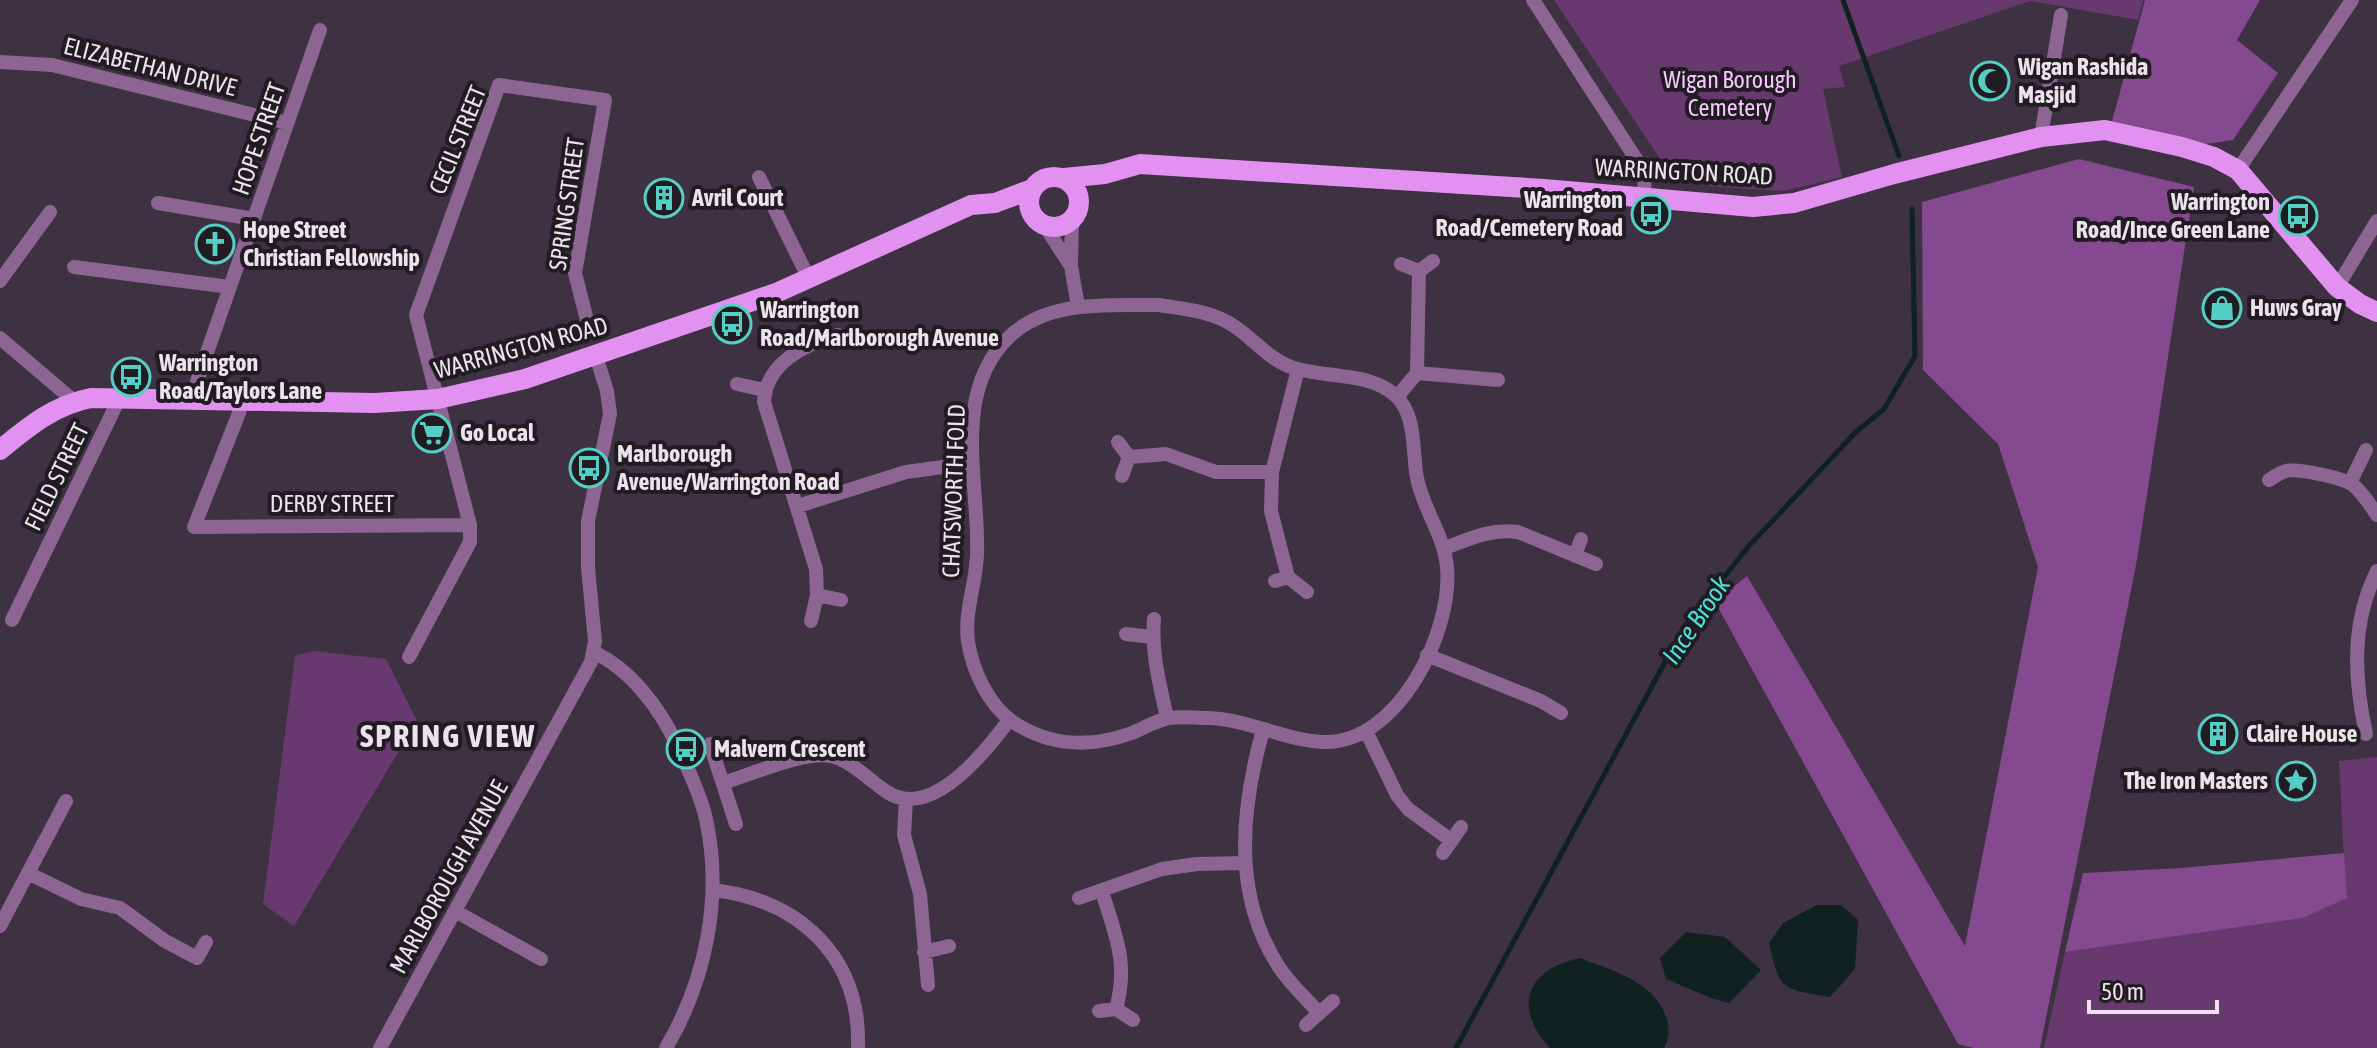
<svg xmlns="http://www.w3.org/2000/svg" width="2377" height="1048" font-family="'Asap Condensed',sans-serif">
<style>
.green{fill:#67396e}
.forest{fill:#84498e}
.water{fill:#0f2220}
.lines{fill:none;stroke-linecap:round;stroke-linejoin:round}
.stream{stroke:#0f2220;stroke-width:5}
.minor{stroke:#8d6593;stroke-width:14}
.primary{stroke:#e391f0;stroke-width:20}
.labels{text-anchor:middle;stroke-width:8;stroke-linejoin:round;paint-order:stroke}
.street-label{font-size:24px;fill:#ebe2ec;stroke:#211b22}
.poi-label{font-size:24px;font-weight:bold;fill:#ebe2ec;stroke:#211b22;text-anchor:start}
.park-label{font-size:24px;fill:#f7c6ff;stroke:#211b22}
.water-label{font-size:26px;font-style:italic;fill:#4ce0d6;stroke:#211b22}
.district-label{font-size:32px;font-weight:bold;letter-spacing:2px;fill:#ebe2ec;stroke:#211b22}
</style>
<rect width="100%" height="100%" fill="#3e3141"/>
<path class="green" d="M1554 0H2143L2138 20 2030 1 1839 66 1845 87 1823 89 1842 177 1784 191 1708 186 1667 169Z
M313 651 386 659 417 721 294 926 263 904 295 656Z
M2377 757V1048H2044L2065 952 2303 918 2346 898 2339 761Z"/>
<path class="forest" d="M2145 0H2260L2237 40 2278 73 2233 140 2199 145 2112 121Z
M2079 159 2194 187 2137 560 2040 1048H1973L1958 1044 1715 602 1747 576 1965 946 2038 567 1998 444 1923 370 1922 202Z
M2344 853 2347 898 2303 918 2065 952 2083 873 2181 868Z"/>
<path class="water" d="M1817 905H1841L1858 920 1855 969 1830 997C1782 989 1780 992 1769 943L1783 923Z
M1686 932 1725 937 1761 970 1729 1003 1711 998 1666 979 1660 958Z
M1580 958C1599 966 1622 972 1639 984 1660 997 1677 1025 1664 1048H1550C1512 1007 1527 969 1580 958Z"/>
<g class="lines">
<path class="stream" d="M1843 0 1899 156
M1456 1048 1684 627 1748 547 1856 432 1884 409 1915 356 1912 209"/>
<path class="minor" d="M1533 0 1640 165 1644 178 1645 197
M0 62 52 65 287 123
M2041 137 2061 15
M2238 170 2352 0
M759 177 809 279
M158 203 254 219
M1072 219 1071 266 1078 306
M1045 226 1070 265
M1401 264 1419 271 1433 261
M74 267 230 287
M0 281 50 212
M2337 287 2377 221
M1159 305C1185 309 1211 311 1234 326 1255 340 1272 363 1298 369 1330 378 1369 372 1396 396 1417 416 1412 452 1417 478 1423 509 1444 535 1447 567 1453 631 1398 745 1323 742 1284 740 1247 719 1208 718 1196 718 1181 716 1169 718 1157 720 1144 728 1132 733 1090 748 1051 747 1013 722 988 705 972 669 968 641 964 612 976 584 977 555 980 485 950 393 1009 337 1048 299 1109 306 1159 305Z
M0 338 74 401
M1417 373 1419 271
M737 384 764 390
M1397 397 1417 373 1498 380
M194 398 197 381 320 30
M241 399 239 413 194 527 470 525
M1118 442 1129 457 1122 476
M1129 457 1166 454 1216 472H1272
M2269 480C2274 477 2279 473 2286 471 2298 468 2343 478 2353 485 2363 493 2370 505 2377 515
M2350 483 2366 450
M798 506 906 472 972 463
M1445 548C1469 539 1492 528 1518 532L1596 564
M1575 556 1581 539
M1288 577 1271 511 1272 472 1298 369
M1275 581 1288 577 1307 592
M817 595 841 600
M1154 619C1151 653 1160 685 1167 718
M12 620 120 397
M811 621 817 595 816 569 764 402C766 363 805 344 838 335
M1126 634 1152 637
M593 652C631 669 660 709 677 745 688 769 700 794 706 819 723 897 706 980 666 1048
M1427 655 1541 701 1561 713
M409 657 470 542V525L416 315 499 85 605 100 575 273 589 328
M1263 730C1241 809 1232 895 1279 967 1290 984 1306 998 1319 1013
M1366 731 1397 795 1408 809 1452 841
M2366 734C2354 678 2351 623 2377 571
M710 744 736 824
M723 783C749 775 805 751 830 756 851 760 870 781 887 792 932 821 987 750 1009 720
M906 799 904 835 920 894 928 985
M1443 853 1461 827
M28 873 81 899 120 908 165 941 197 958 206 942
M713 890C800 900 861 957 858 1048
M1102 891C1115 936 1129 961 1116 1009
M1079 898 1162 869 1197 864 1245 863
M455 911 541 959
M0 926 66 801
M924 952 949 946
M1099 1011 1116 1009 1133 1020
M1306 1025 1333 1001
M380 1048 591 662 595 641 588 568V521L610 414 607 391 596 356"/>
<path class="primary" d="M1029 202a25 25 0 1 1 50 0a25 25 0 1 1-50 0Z
M1064 178 1105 174 1140 164 1544 189 1753 207 1794 203 1894 174 2041 137 2105 130 2182 147 2214 157 2238 170 2337 287 2360 304 2377 312
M0 450C28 427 54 405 91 398L375 403 438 399 525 379 776 293 971 205 995 203 1032 189"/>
</g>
<defs>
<symbol id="mosque-ring" viewBox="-11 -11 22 22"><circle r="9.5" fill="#211b22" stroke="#55cec5" stroke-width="1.5"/><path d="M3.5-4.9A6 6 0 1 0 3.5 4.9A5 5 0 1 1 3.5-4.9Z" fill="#55cec5"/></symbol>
<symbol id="building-ring" viewBox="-11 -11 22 22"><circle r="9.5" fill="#211b22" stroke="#55cec5" stroke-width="1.5"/><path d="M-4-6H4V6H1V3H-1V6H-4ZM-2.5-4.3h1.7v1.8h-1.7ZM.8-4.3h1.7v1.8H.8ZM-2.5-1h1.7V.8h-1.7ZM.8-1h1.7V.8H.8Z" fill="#55cec5"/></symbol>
<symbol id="bus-ring" viewBox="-11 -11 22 22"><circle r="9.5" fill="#211b22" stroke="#55cec5" stroke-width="1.5"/><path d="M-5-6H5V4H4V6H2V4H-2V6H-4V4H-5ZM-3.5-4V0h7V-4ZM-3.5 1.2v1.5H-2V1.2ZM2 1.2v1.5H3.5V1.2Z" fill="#55cec5"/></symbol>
<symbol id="church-ring" viewBox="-11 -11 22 22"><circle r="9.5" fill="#211b22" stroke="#55cec5" stroke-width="1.5"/><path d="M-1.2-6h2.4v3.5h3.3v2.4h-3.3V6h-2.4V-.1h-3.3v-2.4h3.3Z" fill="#55cec5"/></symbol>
<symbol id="shop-ring" viewBox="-11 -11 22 22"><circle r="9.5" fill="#211b22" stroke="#55cec5" stroke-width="1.5"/><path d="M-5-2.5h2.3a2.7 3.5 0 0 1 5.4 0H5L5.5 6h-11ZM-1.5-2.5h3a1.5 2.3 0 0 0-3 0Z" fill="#55cec5"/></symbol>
<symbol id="supermarket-ring" viewBox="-11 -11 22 22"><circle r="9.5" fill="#211b22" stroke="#55cec5" stroke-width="1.5"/><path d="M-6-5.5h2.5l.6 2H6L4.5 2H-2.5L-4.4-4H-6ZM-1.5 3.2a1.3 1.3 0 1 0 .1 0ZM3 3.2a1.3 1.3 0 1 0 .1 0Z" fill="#55cec5"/></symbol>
<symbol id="sight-ring" viewBox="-11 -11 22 22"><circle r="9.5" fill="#211b22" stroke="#55cec5" stroke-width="1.5"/><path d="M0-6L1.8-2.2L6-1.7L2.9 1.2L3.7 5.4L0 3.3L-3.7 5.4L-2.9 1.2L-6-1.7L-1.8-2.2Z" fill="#55cec5"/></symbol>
</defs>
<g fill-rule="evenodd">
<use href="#mosque-ring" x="1968" y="59" width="44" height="44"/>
<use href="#building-ring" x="642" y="176" width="44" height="44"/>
<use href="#bus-ring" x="1629" y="192" width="44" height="44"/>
<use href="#bus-ring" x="2276" y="194" width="44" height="44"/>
<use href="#church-ring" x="193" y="222" width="44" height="44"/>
<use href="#shop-ring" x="2200" y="286" width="44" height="44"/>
<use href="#bus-ring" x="710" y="302" width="44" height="44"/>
<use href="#bus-ring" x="109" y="355" width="44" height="44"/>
<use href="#supermarket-ring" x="410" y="411" width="44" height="44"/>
<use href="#bus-ring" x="567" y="446" width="44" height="44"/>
<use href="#building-ring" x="2196" y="712" width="44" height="44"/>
<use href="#bus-ring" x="664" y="727" width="44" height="44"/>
<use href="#sight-ring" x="2274" y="759" width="44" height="44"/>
</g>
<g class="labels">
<g class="street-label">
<text transform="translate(150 67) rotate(14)" y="8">ELIZABETHAN DRIVE</text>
<text transform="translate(259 139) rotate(-71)" y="8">HOPE STREET</text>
<text transform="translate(458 140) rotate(-68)" y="8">CECIL STREET</text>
<text transform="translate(1684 172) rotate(3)" y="8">WARRINGTON ROAD</text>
<text transform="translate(567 204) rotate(-82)" y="8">SPRING STREET</text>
<text transform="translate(521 348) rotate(-15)" y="8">WARRINGTON ROAD</text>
<text transform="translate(57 477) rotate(-64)" y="8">FIELD STREET</text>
<text transform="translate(954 491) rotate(-88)" y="8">CHATSWORTH FOLD</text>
<text x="332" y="512">DERBY STREET</text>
<text transform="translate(449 877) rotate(-61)" y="8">MARLBOROUGH AVENUE</text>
</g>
<g class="poi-label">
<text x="2018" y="75">Wigan Rashida<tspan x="2018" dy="28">Masjid</tspan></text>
<text x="692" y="206">Avril Court</text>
<text x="1623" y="208" text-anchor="end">Warrington<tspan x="1623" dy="28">Road/Cemetery Road</tspan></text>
<text x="2270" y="210" text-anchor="end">Warrington<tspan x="2270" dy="28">Road/Ince Green Lane</tspan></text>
<text x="243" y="238">Hope Street<tspan x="243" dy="28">Christian Fellowship</tspan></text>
<text x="2250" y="316">Huws Gray</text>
<text x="760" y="318">Warrington<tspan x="760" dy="28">Road/Marlborough Avenue</tspan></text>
<text x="159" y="371">Warrington<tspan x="159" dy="28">Road/Taylors Lane</tspan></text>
<text x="460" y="441">Go Local</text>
<text x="617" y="462">Marlborough<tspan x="617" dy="28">Avenue/Warrington Road</tspan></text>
<text x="2246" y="742">Claire House</text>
<text x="714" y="757">Malvern Crescent</text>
<text x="2268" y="789" text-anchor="end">The Iron Masters</text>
</g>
<g class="park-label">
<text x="1730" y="88">Wigan Borough<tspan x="1730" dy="28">Cemetery</tspan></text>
</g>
<g class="water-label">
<text transform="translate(1696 620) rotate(-56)" y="9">Ince Brook</text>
</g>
<g class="district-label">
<text x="448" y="747">SPRING VIEW</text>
</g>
</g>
<path d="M2089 1000v12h128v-12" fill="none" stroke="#ebe2ec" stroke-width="4"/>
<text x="2101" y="1000" font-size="24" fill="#ebe2ec" stroke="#211b22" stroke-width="6" paint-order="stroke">50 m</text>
</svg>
